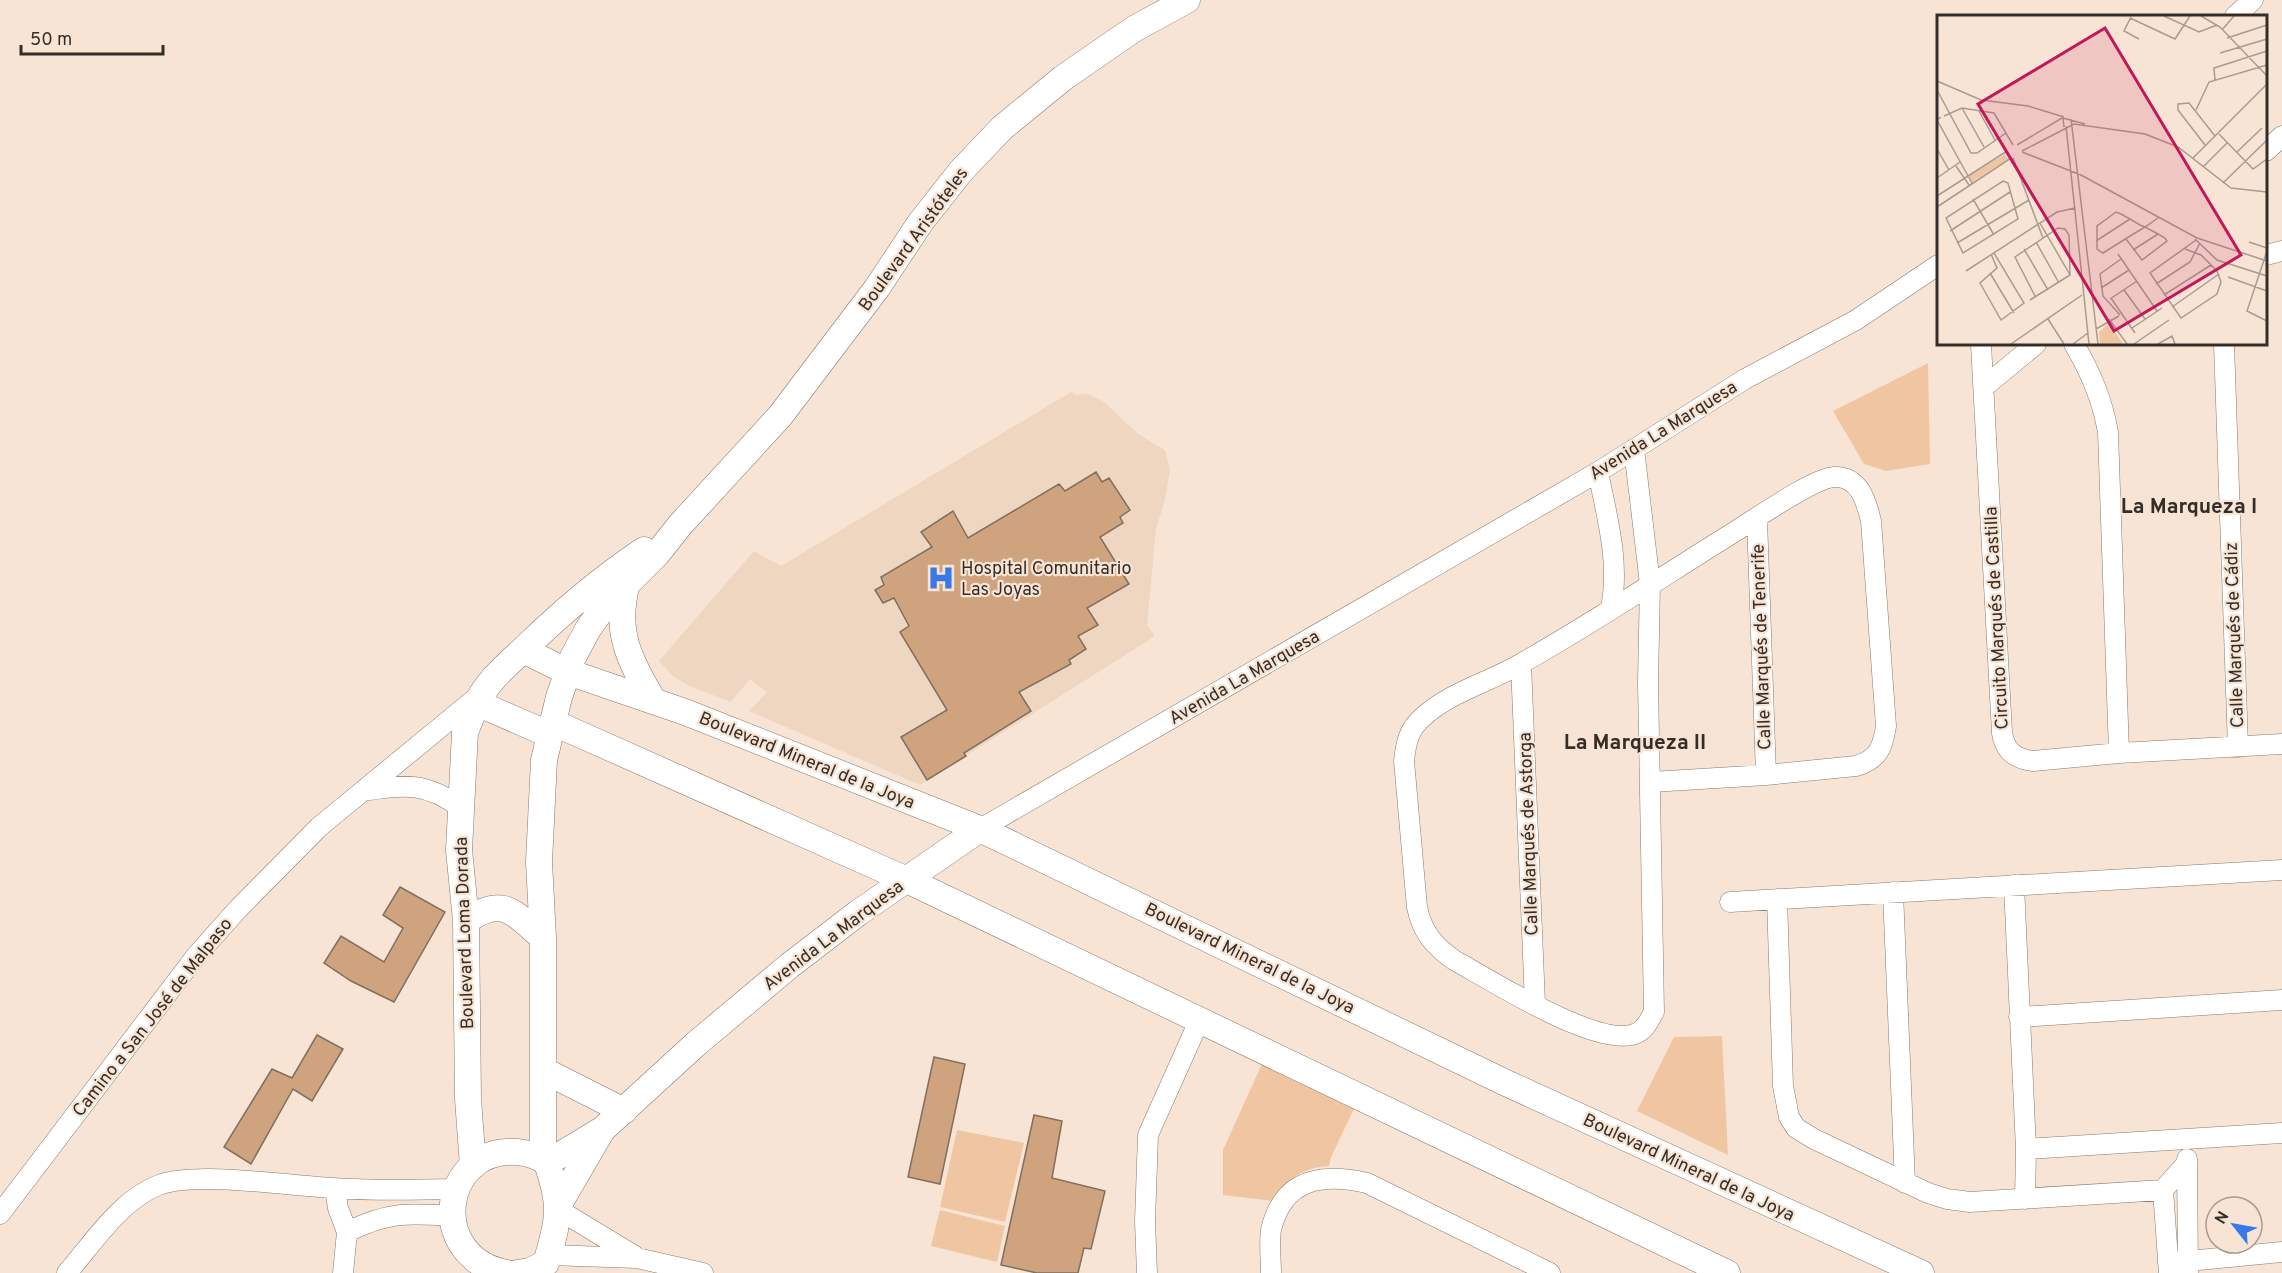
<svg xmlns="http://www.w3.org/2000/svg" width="2282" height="1273" font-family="Overpass,sans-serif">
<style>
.built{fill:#efd6c1}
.green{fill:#f0c6a2}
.building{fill:#cea37d;stroke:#806f61;stroke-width:1.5}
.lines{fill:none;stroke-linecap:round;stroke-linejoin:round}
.minor-casing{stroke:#89796a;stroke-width:21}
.tertiary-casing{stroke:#89796a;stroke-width:27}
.minor{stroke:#fff;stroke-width:20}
.tertiary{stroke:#fff;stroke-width:26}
.labels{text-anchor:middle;stroke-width:4.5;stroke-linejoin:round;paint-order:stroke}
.street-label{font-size:18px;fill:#352e28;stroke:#f7e4d4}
.poi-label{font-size:18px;fill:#352e28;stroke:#f7e4d4;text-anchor:start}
.quarter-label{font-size:21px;font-weight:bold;fill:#352e28;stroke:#f7e4d4}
.inset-road{fill:none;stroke:#a99b8f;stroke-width:1.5}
.view{fill:#c2185b;fill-opacity:0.15;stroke:#c2185b;stroke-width:3}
.inset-edge{fill:none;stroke:#352e28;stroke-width:3}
</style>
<rect width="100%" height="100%" fill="#f7e4d4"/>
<path class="built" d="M1071 392 1075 395 1089 394 1104 402 1138 434 1165 450 1170 469 1165 500 1156 529 1147 625 1155 636 920 785 749 711 767 692 750 679 731 702 689 686 673 676 659 661 754 551 781 566Z"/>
<path class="green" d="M1928 363 1930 464 1886 471 1864 464 1833 411Z
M1722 1036 1728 1155 1637 1111 1674 1037Z
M1262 1064 1354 1109 1331 1157 1329 1166C1305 1167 1285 1179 1274 1201L1223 1195V1150Z
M957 1130 1024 1143 1005 1222 940 1207Z
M940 1210 1005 1226 997 1262 931 1246Z"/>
<path class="building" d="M1096 472 1102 482 1109 478 1130 510 1120 517 1123 523 1100 537 1129 584 1087 608 1098 625 1078 636 1086 649 1069 660 1071 664 1019 692 1031 711 964 753 966 756 927 780 901 737 947 710 900 632 909 626 894 598 883 603 875 590 884 585 881 577 932 547 921 532 953 511 968 538 1059 484 1065 491Z
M400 887 445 912 394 1002 351 981 324 963 341 936 384 962 403 928 383 915Z
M317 1035 343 1049 312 1101 293 1089 251 1164 224 1147 272 1069 292 1078Z
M934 1057 965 1064 940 1184 908 1177Z
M1034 1115 1062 1121 1052 1178 1105 1191 1091 1249 1084 1248 1078 1273H1037L1001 1265Z"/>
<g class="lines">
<defs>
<path id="minor" d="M2235 16 2253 0
M2266 151 2282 136
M2266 255 2282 251
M1981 344 2002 733C2005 751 2015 759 2033 761L2119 753 2282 744
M2074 344C2091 373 2102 399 2108 432L2119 753
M2224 344 2238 747
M1984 387 2036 344
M1634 449 1650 584 1648 682 1654 1012C1649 1020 1646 1029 1637 1033 1601 1051 1489 979 1454 960 1434 946 1422 932 1417 907L1404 761C1406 743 1408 730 1423 717 1450 692 1490 682 1522 663 1593 623 1662 577 1731 534 1751 522 1813 478 1834 477 1859 476 1866 500 1871 521L1886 726C1883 747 1878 760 1856 766L1766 775 1651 782
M1598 472C1607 517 1620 562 1611 608
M1757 519 1766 775
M1521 664 1535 1004
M363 791C404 784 428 782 462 809
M980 829 1598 472 1745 379 1856 320 1938 265
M2014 885 2026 1149 2025 1199
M1893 892 1905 1183
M1777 899 1783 1086 1789 1117 1796 1128 1814 1139 1928 1193 1947 1199 1970 1202 2163 1190 2187 1163
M1730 902 2282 870
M2019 1017 2282 1000
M2026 1149 2282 1133
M2187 1159 2188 1273
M335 1189 338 1208 347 1232 343 1273
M2163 1190 2169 1273
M559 1210 635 1256
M0 1214 196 956 238 909 319 827 482 693
M347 1232C388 1212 406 1213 451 1216
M549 1255 637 1258 703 1273
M2168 1263 2282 1252
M67 1273C93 1243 121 1199 159 1185 197 1171 289 1186 332 1188 373 1191 415 1190 456 1189
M1147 1273 1145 1221 1148 1135 1199 1021
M1271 1273C1271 1260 1269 1243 1271 1230 1283 1178 1323 1173 1367 1183L1550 1273"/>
<path id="tertiary" d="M627 583C614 631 629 660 653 700
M523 650 568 672 685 712 980 829 1504 1082 1921 1273
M552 722 907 880 1727 1273
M548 734 477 703C488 680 508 664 526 647 563 611 601 579 644 550
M466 921C503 895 513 912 543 938
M543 1070 624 1111
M543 1160V938L539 862 544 760 559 697 573 657 588 629 603 608 657 554 680 525 780 416 877 288 920 223 961 171 1002 128 1063 78 1134 29 1187 0
M547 1163 603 1129 697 1043 789 966 858 913 980 829
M473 1166 468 1099 466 921 459 850 465 732 477 703
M559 1204 601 1132
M507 1273C427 1259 439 1147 517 1152 527 1153 539 1156 547 1163 562 1206 559 1220 546 1263L530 1271 517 1273"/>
</defs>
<use href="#minor" class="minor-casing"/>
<use href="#tertiary" class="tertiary-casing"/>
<use href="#minor" class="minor"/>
<use href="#tertiary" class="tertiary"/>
</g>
<defs>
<symbol id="hospital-bare" viewBox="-9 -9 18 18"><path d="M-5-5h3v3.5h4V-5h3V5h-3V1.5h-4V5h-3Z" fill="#3978e7" stroke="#f7e4d4" stroke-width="2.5" paint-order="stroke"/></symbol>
</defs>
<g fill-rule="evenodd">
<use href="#hospital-bare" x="922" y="559" width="38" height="38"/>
</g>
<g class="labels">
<g class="street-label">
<text transform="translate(913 239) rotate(-54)" y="6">Boulevard Aristóteles</text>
<text transform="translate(1663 430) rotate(-32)" y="6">Avenida La Marquesa</text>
<text transform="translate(1996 618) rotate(-93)" y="6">Circuito Marqués de Castilla</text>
<text transform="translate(2234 635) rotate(-92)" y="6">Calle Marqués de Cádiz</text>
<text transform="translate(1761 647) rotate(-92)" y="6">Calle Marqués de Tenerife</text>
<text transform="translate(1244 677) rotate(-30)" y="6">Avenida La Marquesa</text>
<text transform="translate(807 760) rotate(22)" y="6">Boulevard Mineral de la Joya</text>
<text transform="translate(1528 834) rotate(-92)" y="6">Calle Marqués de Astorga</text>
<text transform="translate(464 933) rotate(-92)" y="6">Boulevard Loma Dorada</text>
<text transform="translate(833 935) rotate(-37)" y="6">Avenida La Marquesa</text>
<text transform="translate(1250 958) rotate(26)" y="6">Boulevard Mineral de la Joya</text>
<text transform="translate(152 1017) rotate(-52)" y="6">Camino a San José de Malpaso</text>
<text transform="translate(1689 1167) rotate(25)" y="6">Boulevard Mineral de la Joya</text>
</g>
<g class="poi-label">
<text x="961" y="574">Hospital Comunitario<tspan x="961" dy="21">Las Joyas</tspan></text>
</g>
<g class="quarter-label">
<text x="2189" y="513">La Marqueza I</text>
<text x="1635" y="749">La Marqueza II</text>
</g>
</g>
<g transform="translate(1937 15)">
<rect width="330" height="330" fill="#f7e4d4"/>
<path d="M68 139 71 144 35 167 32 161ZM172 308 186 329H163L162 317Z" fill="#f0c6a2"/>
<path class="inset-road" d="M227 1 262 17 280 10M264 1 283 12 330 61M194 2 187 16 202 24M193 3 238 24 253 1M285 15 297 1M290 23 330 10M283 38 330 24M278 65 277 53 330 36M0 66 44 85 91 91 127 102M0 75 34 138H40L69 118M25 93 47 132M259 95 272 67 330 50M42 96 58 125M7 101 25 93 57 98 76 130M4 102 0 105 35 168M134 104 161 329M129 111 152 329M127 112 126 103 148 109M282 119 316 154 330 144M80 130 125 103M268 130 241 95V89L252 88 278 121M0 134 12 155M85 136 137 109 208 119 241 132 294 173 330 177M85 137 144 160 260 223 330 246M300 137 325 113M76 143 106 223M256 143 330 69M19 151 32 170M266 152 290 128M0 163 23 147M66 166 71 168 81 204 26 238 9 203ZM286 168 330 125M0 181 70 136M36 184 57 220M0 192 74 143M103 208 133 260M13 216 73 177M189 224 205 245 230 226 228 223 221 219 208 212 203 210 193 204 184 199 179 197 160 211V234L166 238 198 218 208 212 221 203M258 224 280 245 330 261M159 226 193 204M99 227 122 268M312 227 330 233M20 228 92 185M87 234 111 275M248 234 264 240 280 256 284 267 280 279 244 303 213 258 259 225M196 235 221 219M330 236 310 296 330 306M54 239 60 253 43 268 64 305 87 288 57 238M181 239 220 296M29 256 120 197 138 193M53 258 77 298M291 262 330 276M219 269 253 247 263 228M164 273 192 255M187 275 208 304M227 280 274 250M174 283 198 318M173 284 200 266M93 285 133 260 132 220 128 214 121 213 78 242 98 281M235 292 282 259M183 300 166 281 163 259 184 244M111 304 127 329M172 304 190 329M195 313 225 293M159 314 182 301M74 329 145 280M136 329 151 318M197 329 232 305M221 329 235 321 238 329"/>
<path class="view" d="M168 13 304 240 177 316 41 89Z"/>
<rect width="330" height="330" class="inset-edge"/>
</g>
<g transform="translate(2234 1225) rotate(301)"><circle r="28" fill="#f7e4d4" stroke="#a99b8f" stroke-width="1.5"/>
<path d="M0-4.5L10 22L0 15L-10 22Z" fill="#3978e7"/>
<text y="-9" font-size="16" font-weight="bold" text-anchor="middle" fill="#352e28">N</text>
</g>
<path d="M21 45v9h142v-9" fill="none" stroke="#352e28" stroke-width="3"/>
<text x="30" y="45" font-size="18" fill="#352e28" stroke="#f7e4d4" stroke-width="4.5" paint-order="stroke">50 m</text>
</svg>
